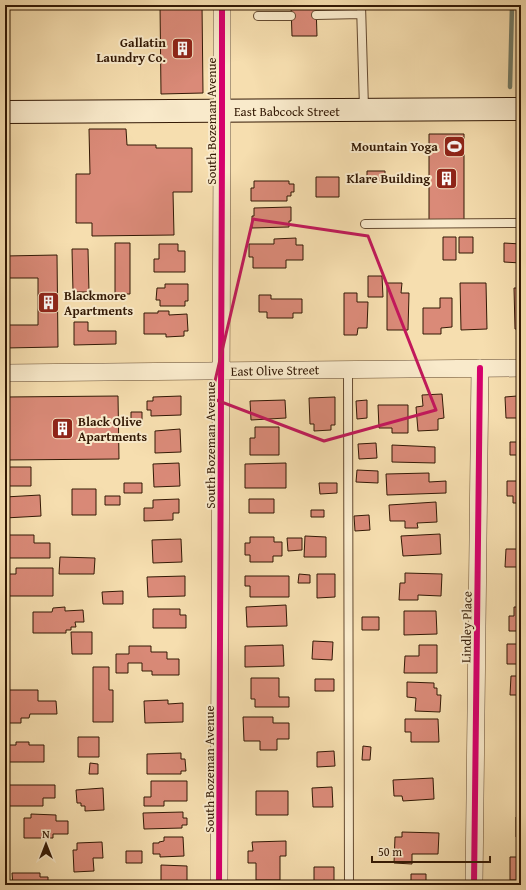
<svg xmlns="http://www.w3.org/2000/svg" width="526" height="890" font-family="'Gentium Book Plus',serif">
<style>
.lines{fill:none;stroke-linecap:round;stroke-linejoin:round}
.stream{stroke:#737b66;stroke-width:4.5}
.building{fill:#da8a78;stroke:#331905}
.lane-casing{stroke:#644a30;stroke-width:10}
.street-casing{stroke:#644a30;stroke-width:18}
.secondary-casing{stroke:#331905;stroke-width:24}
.lane{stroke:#f9eacb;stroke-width:8}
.street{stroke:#f9eacb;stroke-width:17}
.secondary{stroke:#f9eacb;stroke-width:22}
.cycleway-casing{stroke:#f9eacb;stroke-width:8}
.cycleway{stroke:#d6006c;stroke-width:6}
.marked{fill:none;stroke:#c2185b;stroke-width:3;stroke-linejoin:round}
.labels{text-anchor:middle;stroke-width:4;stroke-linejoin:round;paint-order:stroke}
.poi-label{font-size:13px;font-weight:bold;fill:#331905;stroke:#f9eacb;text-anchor:end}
.street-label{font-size:13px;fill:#331905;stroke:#f9eacb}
</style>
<rect width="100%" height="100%" fill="#f6deaf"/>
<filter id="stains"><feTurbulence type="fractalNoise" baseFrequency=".005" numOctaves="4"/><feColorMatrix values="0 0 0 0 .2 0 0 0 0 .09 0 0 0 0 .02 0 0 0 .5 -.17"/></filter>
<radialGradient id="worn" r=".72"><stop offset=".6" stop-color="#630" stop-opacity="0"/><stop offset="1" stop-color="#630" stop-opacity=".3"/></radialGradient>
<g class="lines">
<path class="stream" d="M510 87 512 5"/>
</g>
<path class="building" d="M160 5H202L203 93 161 94Z
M291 5H316L317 36H292Z
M89 129H126L127 145H156V148H192V192H173L174 235 92 236V223H76V174H90Z
M429 134H464V221H429Z
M367 171H385V181L367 182Z
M316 177H339V197H316Z
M254 181H289V184H294V192H291V196H287V201H251V188H254Z
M291 207V221H289V227L252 228V216H254V208Z
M443 237H456V260H443Z
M459 237H473V253H459Z
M296 238V245H303V260H286V268H253V257H249V244H274V239Z
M115 243H130V294H115Z
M504 243 521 244V263L504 262Z
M159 244H178V251H185V272H154V259H159Z
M72 249H88L89 292H73Z
M57 255 58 347 5 348V325H38V278H5V256Z
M368 276H382L383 297H368Z
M387 283H402L401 293H409L408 330H387Z
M460 283H486L487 329 461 330Z
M165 284H188V301H185V306H160V300H156L157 288H165Z
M514 288H521V329H515Z
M344 293H357V302H368L367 328H358L357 335H344Z
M259 295H271V299H302V313H293V318H267V312H259Z
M440 298H452V327L441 328V334H423V308H440Z
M158 311H169V315L187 314 188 331H184V336L166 337V334H144V313H158Z
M74 322H88V331H116V344L74 345Z
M517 392H521V418H506L505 397 517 396Z
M442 394 444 418 438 419V430L418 431 416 407 423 406 422 395Z
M118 396 119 459 5 460V397Z
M181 396V415L151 416V410H147V401H153V397Z
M335 397V425H331V430L314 431V424H310L309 398Z
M285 400 286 418 251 420 250 401Z
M367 400V418L357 419 356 401Z
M378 405H408V433H392V428H379Z
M131 412H142V425H131Z
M255 427H279V455H250V438H255Z
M180 429 181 452 155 453V431Z
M510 442H521V466H517L518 455H510Z
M376 443 377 458 359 459 358 444Z
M392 445 435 447V463L392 462Z
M179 463 180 486 154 487 153 464Z
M286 463V488H245V464Z
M5 467H31V486H5Z
M357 470 378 471V483L356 482Z
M429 473V482L446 481V493L387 495 386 474Z
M507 481H521V503H513V496H507Z
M124 483H142V493H124Z
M319 483H337V493L320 494Z
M72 489H96V515H72Z
M40 495 41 516 5 518V497Z
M105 496H120V505H105Z
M179 499V513H173V520L144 521V508H153V500Z
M249 499H274V513H249Z
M436 502 437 522 417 523 418 528H405V521H390L389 505Z
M311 510H324V517H311Z
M369 515 370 530 355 531 354 516Z
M440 534 441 554 403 556 401 536Z
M5 535H34V543H50V558H5Z
M305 536 326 537V557H304Z
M250 537H274V542H282V556H273V562H250V555H245V543H250Z
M287 538H302V550L288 551Z
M181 539 182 562 153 563 152 540Z
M506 549H521V567H505Z
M60 557 95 558 94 574H59Z
M16 568H53V596H5V574H16Z
M405 573 442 574 441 596 418 595V600H399L400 583H405Z
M299 574 310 575V583H298Z
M317 574H335V597L317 598Z
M185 576V596L148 597 147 577Z
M245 576H289V597H250V586H245Z
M123 591V604H103L102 592Z
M286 605 287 626 247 627 246 607Z
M65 607V611L83 610 84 622H75L76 627H71V630H66V633H33V612H52L53 608Z
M514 607H521V631H509V616H514Z
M153 609H180V615H186V628H153Z
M404 611H436L437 634 404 635Z
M362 617H379V630H362Z
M71 632H92V654H72Z
M313 641 333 642 332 660 312 659Z
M507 644H521V664H507Z
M283 645 284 666 245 667V646Z
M419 645H437V673H404L405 656H419Z
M129 646H151V652H167V659H179V675H152V671H142V663H128V673H116V654H129Z
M93 667H109V690H113V722H93Z
M511 676H521V695H510Z
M251 678H279V697H289V707H255V699H251Z
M315 679H334V691H315Z
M407 682 434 683V688H437V695H441L440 712 415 711 416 698 407 697Z
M5 690H38V701H56L57 714H30L29 718H21V723H5Z
M168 700V704L183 703V722L145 723 144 701Z
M243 717H273V723H289V739H277V750H260V741H244Z
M405 719H438L439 742H411V732H405Z
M78 737H99V757H78Z
M518 737H521V784H518Z
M16 742H29V745H44V762H5V745H16Z
M363 746 371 747 370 760H362Z
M334 751 335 766 317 767V752Z
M181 753V759H185L186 771H181V774H147V754Z
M90 763 98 764V774H89Z
M433 778 434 799 403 801 402 796H394L393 780Z
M151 781H187V801H164V806H144V797H151Z
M7 785H55V798H43V806H7V802H5V788H7Z
M332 787 333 807H313L312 788Z
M103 788 104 810 85 811V806H81V803H77L76 790Z
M256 791H288V815H256Z
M183 812V818H187V825H182V828L144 829 143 813Z
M31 814 56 815V821H68V834H53V838H24V818H31Z
M516 817 521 818V837H516Z
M402 832 439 833 438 854H412V864L394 863 395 837H402Z
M164 837H183L184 856 160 857V854H153V843H159V842L164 841Z
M286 841V856H280V880H256V863H248V851H253L252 842Z
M102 842 103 858H93L94 871 74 872 73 850H77V843Z
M126 851H142V863H126Z
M510 857H521V880H510Z
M161 865 187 866V885H161Z
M314 867H334V885H314Z
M12 873H40V877H48V885H13Z
M411 874H426V883H443V885H399V883H411Z"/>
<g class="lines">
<defs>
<path id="lane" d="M361 5 364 108
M316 15 361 14
M258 16H291
M365 224 521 223
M348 370 349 885"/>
<path id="street" d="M5 373 521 368
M219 885 222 149V5
M474 885 480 368"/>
<path id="secondary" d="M5 112 521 109"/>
</defs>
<use href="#lane" class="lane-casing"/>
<use href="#street" class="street-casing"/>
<use href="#secondary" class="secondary-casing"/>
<use href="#lane" class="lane"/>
<use href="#street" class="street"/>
<use href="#secondary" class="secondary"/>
<defs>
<path id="cycleway" d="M219 885 222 149V5
M474 885 480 368"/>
</defs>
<use href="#cycleway" class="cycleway-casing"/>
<use href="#cycleway" class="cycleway"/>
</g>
<path class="marked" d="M253 219 368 236 436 410 324 441 211 398Z"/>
<defs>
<symbol id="building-square" viewBox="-11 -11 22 22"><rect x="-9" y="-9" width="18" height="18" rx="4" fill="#8f2418" stroke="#f9eacb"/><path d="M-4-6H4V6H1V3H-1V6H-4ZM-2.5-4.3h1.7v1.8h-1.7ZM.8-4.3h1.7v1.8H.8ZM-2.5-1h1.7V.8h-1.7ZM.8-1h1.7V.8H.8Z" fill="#fff"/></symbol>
<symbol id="stadium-square" viewBox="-11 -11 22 22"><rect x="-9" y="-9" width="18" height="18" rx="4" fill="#8f2418" stroke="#f9eacb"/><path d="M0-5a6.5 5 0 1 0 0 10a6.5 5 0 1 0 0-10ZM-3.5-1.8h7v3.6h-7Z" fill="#fff"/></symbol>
</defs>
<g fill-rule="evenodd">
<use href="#building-square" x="170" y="36" width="25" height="25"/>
<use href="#stadium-square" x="442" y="134" width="25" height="25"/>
<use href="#building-square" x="434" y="166" width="25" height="25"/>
<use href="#building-square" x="36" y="290" width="25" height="25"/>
<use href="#building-square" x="50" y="416" width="25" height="25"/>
</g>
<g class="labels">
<g class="poi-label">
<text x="166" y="47">Gallatin<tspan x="166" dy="15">Laundry Co.</tspan></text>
<text x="438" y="151">Mountain Yoga</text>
<text x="430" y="183">Klare Building</text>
<text x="64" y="300" text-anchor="start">Blackmore<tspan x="64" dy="15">Apartments</tspan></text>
<text x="78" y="426" text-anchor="start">Black Olive<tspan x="78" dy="15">Apartments</tspan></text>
</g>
<g class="street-label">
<text x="287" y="116">East Babcock Street</text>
<text transform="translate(211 121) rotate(-90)" y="5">South Bozeman Avenue</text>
<text transform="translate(275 370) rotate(-1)" y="5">East Olive Street</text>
<text transform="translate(210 445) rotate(-90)" y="5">South Bozeman Avenue</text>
<text transform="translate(466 627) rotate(-89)" y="5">Lindley Place</text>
<text transform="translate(209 769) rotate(-90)" y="5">South Bozeman Avenue</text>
</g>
</g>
<rect width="526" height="890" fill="none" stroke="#f6deaf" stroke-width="20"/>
<rect x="6" y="6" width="514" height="878" fill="none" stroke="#331905" stroke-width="2"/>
<rect x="10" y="10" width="506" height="870" fill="none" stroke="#331905"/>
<g transform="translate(46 844)" stroke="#f9eacb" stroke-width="3" paint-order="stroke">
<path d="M0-3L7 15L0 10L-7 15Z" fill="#331905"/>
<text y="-6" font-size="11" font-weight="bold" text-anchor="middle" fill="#331905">N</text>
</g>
<path d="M372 856v6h118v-6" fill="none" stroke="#331905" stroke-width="2"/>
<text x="378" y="856" font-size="12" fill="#331905" stroke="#f9eacb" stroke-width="3" paint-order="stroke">50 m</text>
<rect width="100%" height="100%" filter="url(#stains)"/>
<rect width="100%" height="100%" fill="url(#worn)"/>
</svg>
